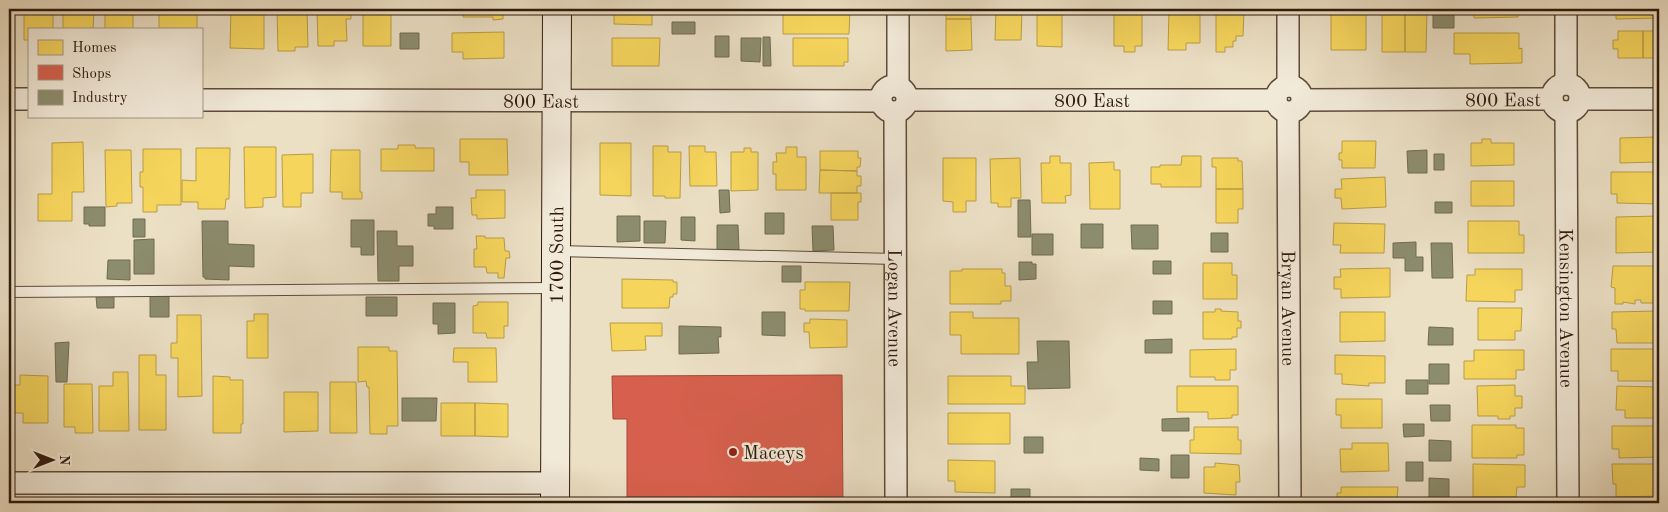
<svg xmlns="http://www.w3.org/2000/svg" width="1668" height="512" font-family="'Old Standard TT',serif">
<style>
.homes{fill:#f6d55c;stroke:#ba9d44}
.shops{fill:#d6604d;stroke:#a44b3a}
.industry{fill:#8c8c6e;stroke:#706a51}
.lines{fill:none;stroke-linecap:round;stroke-linejoin:round}
.lane-casing{stroke:#5e4b3a;stroke-width:12}
.street-casing{stroke:#5e4b3a;stroke-width:24}
.secondary-casing{stroke:#2f1a0c;stroke-width:30}
.lane{stroke:#f2ead9;stroke-width:10}
.street{stroke:#f2ead9;stroke-width:21}
.secondary{stroke:#f2ead9;stroke-width:28}
.poi-dot{fill:#8f2418;stroke:#f2ead9;stroke-width:2}
.labels{text-anchor:middle;stroke-width:5;stroke-linejoin:round;paint-order:stroke}
.street-label{font-size:19px;fill:#2f1a0c;stroke:#f2ead9}
.poi-label{font-size:19px;fill:#2f1a0c;stroke:#f2ead9;text-anchor:start}
</style>
<rect width="100%" height="100%" fill="#ebdfc4"/>
<filter id="stains"><feTurbulence type="fractalNoise" baseFrequency=".004" numOctaves="4"/><feColorMatrix values="0 0 0 0 .2 0 0 0 0 .09 0 0 0 0 .02 0 0 0 .5 -.17"/></filter>
<radialGradient id="worn" r=".72"><stop offset=".6" stop-color="#630" stop-opacity="0"/><stop offset="1" stop-color="#630" stop-opacity=".3"/></radialGradient>
<path class="homes" d="M24 9H53V29H29V40H24Z
M63 9H74V12H94L93 29H63Z
M105 9H133V29H105Z
M159 9H197V29H159Z
M231 9H264V49L230 48Z
M277 9H307L308 47H295V51H278Z
M317 9H351V19H346L347 41H334V46H318Z
M363 9H391V46H363Z
M464 9H503V19L493 20V17H463Z
M614 9H652V25L614 24Z
M783 9H850L849 34H783Z
M946 9H971V19H946Z
M996 9H1022L1021 40H995Z
M1037 9H1062V47L1037 46Z
M1114 9 1142 10V46H1135V52H1124V46H1114Z
M1186 9 1200 10V43H1186V50H1168L1169 11H1186Z
M1216 9H1244L1243 36H1236V41H1233V47H1225V52H1216Z
M1331 9H1366V50H1331Z
M1474 9H1519L1518 17 1474 18Z
M1616 9H1659V18L1616 19Z
M1382 11 1405 12V52H1382Z
M1405 12H1427L1426 52H1405Z
M946 19H971L972 50 946 51Z
M1618 31H1643V58H1618V49H1613V40H1618Z
M1643 31H1659V58H1643Z
M504 32V58L463 59V52H452V33Z
M1454 33H1519V49L1522 48V63L1470 64V54H1454Z
M612 38H660L659 66H612Z
M793 38H848V62H844V66H793Z
M1656 137V162L1620 163V138Z
M460 139H507L508 175H469V162H460Z
M1482 139H1491V143H1514V165L1471 166V143H1482Z
M1342 141H1376L1375 168H1342V160H1339V153H1342Z
M83 142 84 192H72V221H38V194H52V143Z
M600 143H631V196L600 195Z
M398 145H415V148H434V171H381V149H398Z
M653 146H668V152H681L680 198H665V196H653Z
M689 146H705V152H716L717 186H690Z
M244 147H276V197L263 198V207L245 208Z
M786 147H797V157H806V190H776V174H773V162H777L776 153H786Z
M196 148H230L229 199H226L225 209H198V202H182V180L196 181Z
M744 148H751V152H758V190L731 191V152H744Z
M143 149H181V205H157V212H143V187H140V172H143Z
M105 150H131L132 203H117V206L106 207Z
M331 150H360V192H362V199H342V192H330Z
M820 151H858V158H861L860 167H857V171L820 170Z
M313 154V193H301V207H283L282 155Z
M1050 156H1060V163H1071V195L1065 196 1066 203H1042L1041 163H1050Z
M1182 156H1201V187H1161V184H1151V167H1160V165H1181Z
M943 158H976V201H966V212H953V202L943 201Z
M1020 158 1021 198H1011V207H998V203H991L990 159Z
M1212 158H1238V161H1242L1243 189H1216V167H1212Z
M1114 162V170H1120V209H1090L1089 163Z
M820 170 857 171V176H861V186H857V193H819Z
M1611 172H1659V204L1617 203V194H1611Z
M1385 177 1386 207 1342 209 1341 198H1335V189H1342L1341 179Z
M1471 181H1514V206H1471Z
M1216 189H1243V209H1238V223H1216Z
M476 190H505V218L477 219V215H472L471 198H476Z
M831 193H861V202H858V220H831Z
M1659 216V252L1616 253V217Z
M1468 221H1519V235H1524V253H1468Z
M1334 223 1385 224 1384 253H1340L1341 245H1333Z
M476 236H485V238H504L505 251H509L510 258H506L504 278H498V273H487L486 267H474V249H477Z
M1203 263H1232V275H1237V299H1203Z
M1613 266H1659L1658 303H1641V300H1635V304L1623 302V304H1615V288L1611 287Z
M1390 268V297L1341 298V289H1334V277H1341L1340 269Z
M962 269H1002V273H1005V286H1011V301H1001V304H950V271H962Z
M1475 269H1522V290H1515V302L1466 301 1467 275H1475Z
M622 279 673 280V282H677V294H673V297H670L669 308H622Z
M805 282H850L849 311H805V309H800V290H805Z
M478 302H508V326H504V338H487L486 333H473V306L478 305Z
M1478 308H1522L1521 331H1515V340H1478Z
M1215 309H1221V311L1238 312V321H1241V328H1237V337H1232V339H1203V312H1215Z
M1658 311 1659 343H1617L1616 329H1612V312Z
M950 312H973V318H1019V354H961V335H950Z
M1340 312H1385V341L1340 342Z
M254 314H268V358H247V321H254Z
M177 315H201L202 396 178 397V358H171V343H177Z
M810 319 847 320V347L810 348 809 332H804V323H810Z
M610 323H662V336H645L646 350 612 351Z
M358 347H389V351H397L398 426H387V434H370L369 387H367L366 381 358 382Z
M454 348H496L497 382H468V362H453Z
M1236 349V370H1230V380H1215V377H1190V350Z
M1611 349H1659V381H1618V371H1611Z
M1474 350H1524V370H1516V379H1464V361H1474Z
M139 355H156V375H166V430H139Z
M1335 355 1385 356V383H1369V386L1342 384V374H1335Z
M113 372H128L129 431H99V386H113Z
M20 375 48 376V423H23V413H10V385H20Z
M213 376 230 377V380H243V424H241V433H213Z
M948 376H1011V386H1025V404H948Z
M330 382H356L357 433H330Z
M64 384H92L93 433H75V427H64Z
M1515 385V396H1522V408H1515V416H1510V419H1498V416H1478L1477 386Z
M1177 386H1238V415H1232V418L1208 419V412H1177Z
M1617 386 1659 387V418H1625V410H1616Z
M284 392H318V431L284 432Z
M1336 399H1382V428H1341V415H1336Z
M441 403H475V436H441Z
M475 403 508 404V437L475 436Z
M948 413H1010V444H948Z
M1472 425H1516V428H1524V455H1517V458H1472Z
M1612 426H1659V457L1619 458V449H1612Z
M1194 427H1238V440H1241V454L1190 453V440H1194Z
M1352 443H1388L1389 471 1341 472 1340 449H1352Z
M948 460 995 461V493L955 492V481H948Z
M1215 463 1239 465 1240 482H1236V495L1204 493V467H1215Z
M1473 464 1525 465V487H1517L1516 497H1473Z
M1612 464H1659V496L1616 497V484H1613Z
M1341 487H1398L1397 499H1389V503H1337V493H1341Z
M1613 501 1659 503H1613Z"/>
<path class="shops" d="M842 375 843 503H627V419H613L612 376Z"/>
<path class="industry" d="M1433 9H1454V28H1433Z
M672 22H695V34H672Z
M400 33H419V49H400Z
M715 36H729V57H715Z
M763 37H770L771 66H763Z
M741 38H761L760 62 741 61Z
M1427 150V173H1408L1407 151Z
M1434 154H1444V170H1434Z
M719 190H729L730 212 720 213Z
M1018 200H1030L1031 237H1018Z
M1435 202H1452V213H1435Z
M84 207H105V226H89V224H84Z
M436 207H453V229H434V226H428V214H436Z
M765 213H784V234H765Z
M617 216H640V241L617 242Z
M681 217H695V241L681 240Z
M133 219H145V237H133Z
M351 220H374V255H361V247H351Z
M202 221H228V244L254 245V267L229 266V280L205 279V277H203Z
M644 221H666L665 243H644Z
M1081 224H1103V248H1081Z
M717 225H738L739 250H717Z
M1131 225H1158V249H1132Z
M812 226H833L834 250 813 251Z
M377 231H397V246H413V266H399V281H378Z
M1211 233H1228V252H1211Z
M1032 234H1053V255H1032Z
M154 239V274H134V240Z
M1416 242V257H1423V271H1405V258H1393V243Z
M1431 243H1452L1453 278H1432Z
M108 260H130V280L107 279Z
M1153 261H1171V274H1153Z
M1019 262H1032V264H1036V279L1019 280Z
M782 266H801V282H782Z
M114 295V308H97L96 296Z
M150 296H169V317H150Z
M366 297H397V316H366Z
M1153 301H1172V314H1153Z
M433 303H455V333L438 334V324H433Z
M762 312H785V336L762 335Z
M679 326 721 327V337H718L719 353 679 354Z
M1429 327 1453 328V345H1428Z
M1172 339V353H1145V340Z
M1037 341H1069L1070 388 1028 389 1027 362H1038Z
M69 342 67 382H56L55 343Z
M1429 364H1449V384H1429Z
M1406 380H1428V394H1406Z
M402 398H437L436 421H402Z
M1430 405H1450V421H1431Z
M1189 418V431H1162V419Z
M1403 424H1424V436L1404 437Z
M1024 437H1043V453H1024Z
M1429 440 1451 441V461H1429Z
M1171 455H1189V478H1171Z
M1140 458 1159 459V471L1140 470Z
M1406 462H1423V481H1406Z
M1429 478 1449 479V500H1429Z
M1011 489H1030V503H1011Z
M1136 498H1161V503H1136Z"/>
<g class="lines">
<defs>
<path id="lane" d="M557 251 896 259
M9 292 555 288"/>
<g id="street">
<path d="M1566 9V84"/>
<circle cx="1566" cy="98" r="14"/>
<circle cx="1289" cy="99" r="13"/>
<circle cx="894" cy="99" r="13"/>
<path d="M898 86V9"/>
<path d="M1288 86V9"/>
<path d="M9 99H29"/>
<path d="M1580 99H1659"/>
<path id="s1" d="M201 100 881 101"/>
<path id="s2" d="M908 100H1276"/>
<path id="s3" d="M1303 100 1552 99"/>
<path id="s4" d="M1566 112 1568 503"/>
<path id="s5" d="M895 113 896 503"/>
<path id="s6" d="M1288 113 1290 503"/>
<path d="M9 483H555"/>
</g>
<g id="secondary">
<path id="s7" d="M555 503 557 9"/>
</g>
</defs>
<use href="#lane" class="lane-casing"/>
<use href="#street" class="street-casing"/>
<use href="#secondary" class="secondary-casing"/>
<use href="#lane" class="lane"/>
<use href="#street" class="street"/>
<use href="#secondary" class="secondary"/>
</g>
<circle class="poi-dot" cx="733" cy="452" r="5"/>
<g class="labels">
<g class="street-label">
<text dy="7" stroke="none"><textPath href="#s3" startOffset="200">800 East</textPath></text>
<text dy="7" stroke="none"><textPath href="#s1" startOffset="340">800 East</textPath></text>
<text dy="7" stroke="none"><textPath href="#s2" startOffset="184">800 East</textPath></text>
<text dy="7" stroke="none"><textPath href="#s7" startOffset="248">1700 South</textPath></text>
<text dy="7" stroke="none"><textPath href="#s5" startOffset="195">Logan Avenue</textPath></text>
<text dy="7" stroke="none"><textPath href="#s6" startOffset="195">Bryan Avenue</textPath></text>
<text dy="7" stroke="none"><textPath href="#s4" startOffset="196">Kensington Avenue</textPath></text>
</g>
<g class="poi-label">
<text x="743" y="459">Maceys</text>
</g>
</g>
<rect width="1668" height="512" fill="none" stroke="#ebdfc4" stroke-width="30"/>
<rect x="10" y="10" width="1648" height="492" fill="none" stroke="#2f1a0c" stroke-width="2.5"/>
<rect x="15" y="15" width="1638" height="482" fill="none" stroke="#2f1a0c"/>
<rect x="28" y="28" width="175" height="90" fill="#f2ead9" stroke="#a49787"/>
<rect x="38" y="40" width="25" height="15" fill="#f6d55c" stroke="#a49787"/>
<text x="72" y="52" font-size="15" fill="#2f1a0c">Homes</text>
<rect x="38" y="65" width="25" height="15" fill="#d6604d" stroke="#a49787"/>
<text x="72" y="78" font-size="15" fill="#2f1a0c">Shops</text>
<rect x="38" y="90" width="25" height="15" fill="#8c8c6e" stroke="#a49787"/>
<text x="72" y="102" font-size="15" fill="#2f1a0c">Industry</text>
<g transform="translate(52 460) rotate(90)" stroke="#f2ead9" stroke-width="4" paint-order="stroke">
<path d="M0-4L9 19L0 12L-9 19Z" fill="#2f1a0c"/>
<text y="-8" font-size="14" font-weight="bold" text-anchor="middle" fill="#2f1a0c">N</text>
</g>
<rect width="100%" height="100%" filter="url(#stains)"/>
<rect width="100%" height="100%" fill="url(#worn)"/>
</svg>
